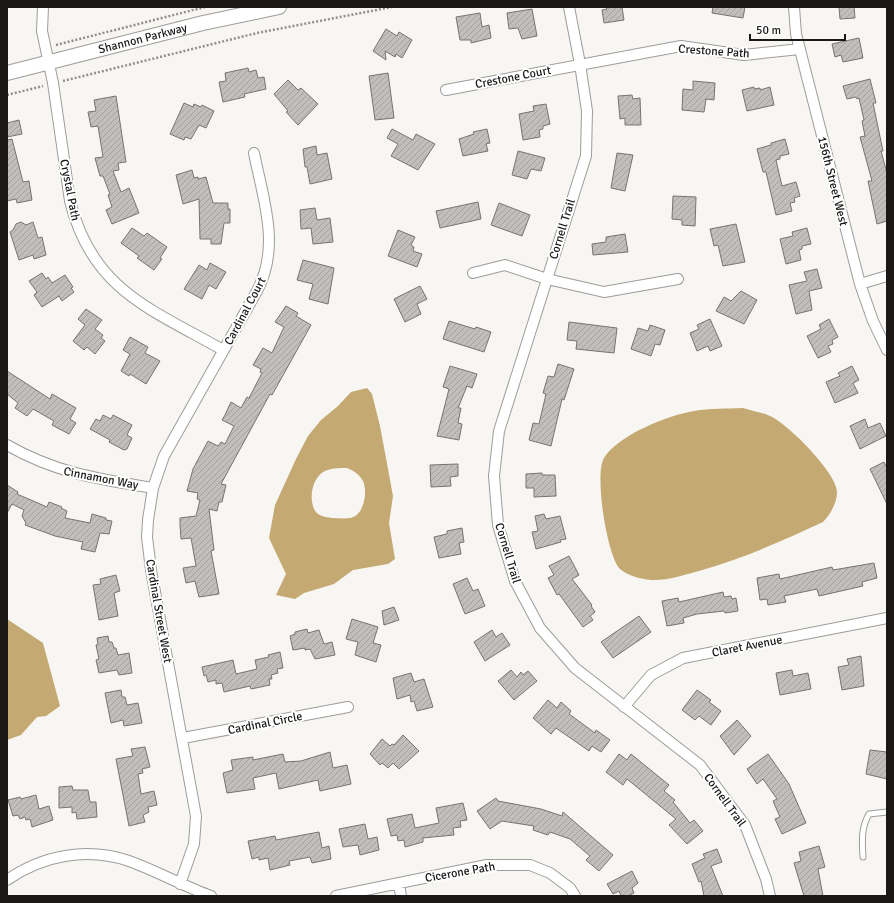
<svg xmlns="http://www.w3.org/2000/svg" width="894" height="903" font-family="Signika,sans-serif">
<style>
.water{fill:#c4a972;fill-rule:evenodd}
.building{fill:url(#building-hatch);stroke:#757470}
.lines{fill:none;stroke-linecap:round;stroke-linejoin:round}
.lane-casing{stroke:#9e9c99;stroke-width:7}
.street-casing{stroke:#9e9c99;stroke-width:12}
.secondary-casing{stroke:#9e9c99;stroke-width:16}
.path{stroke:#918f8d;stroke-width:2.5;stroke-dasharray:2 2;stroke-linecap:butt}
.lane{stroke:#fff;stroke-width:5}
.street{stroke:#fff;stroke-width:10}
.secondary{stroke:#fff;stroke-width:14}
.labels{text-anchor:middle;stroke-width:4;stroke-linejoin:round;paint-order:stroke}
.street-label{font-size:12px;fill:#191817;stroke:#fff}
</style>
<defs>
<pattern id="building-hatch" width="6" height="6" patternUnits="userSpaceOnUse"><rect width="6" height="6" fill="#c1bfbc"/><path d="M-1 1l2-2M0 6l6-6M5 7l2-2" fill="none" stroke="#a5a3a1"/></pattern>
</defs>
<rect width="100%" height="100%" fill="#f8f6f2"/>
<path class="water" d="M367 388 372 394 380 426 393 496 389 523 395 559 388 564 353 570 334 584 304 593 295 599 276 595 286 574 269 538 275 505 296 459 308 436 321 420 338 406 351 392ZM347 468C354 471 359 474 363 481 368 492 364 516 350 518 345 519 338 518 332 518 325 517 317 516 314 509 309 497 312 480 323 472 329 468 340 468 347 468Z
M743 408C752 411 761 412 770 416 787 423 837 473 837 492 837 503 830 515 823 522 782 541 742 559 699 571 683 575 667 581 651 580 641 579 628 576 620 569 607 556 594 474 604 458 618 435 669 415 694 411 710 408 727 409 743 408Z
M7 619 43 643 60 706 46 716 37 717 21 735 7 740Z"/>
<path class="building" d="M606 7H622L624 20 604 23 602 10 607 9Z
M713 7H745L743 18 712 13Z
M839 7H854L855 18 840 19Z
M532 9 537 36 522 39 518 28 509 29 507 13Z
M480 13 482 27 489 25 491 38 471 43V40H460L456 17Z
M386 29 397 36 399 32 412 40 402 58 396 54 395 57 385 51 386 60 373 51Z
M859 38 863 58 843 62 841 55 835 57 832 44Z
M248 68 249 72 256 70 258 78 264 77 266 89 244 94 245 97 223 102 219 82 226 81 225 73Z
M388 73 394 118 375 120 369 76Z
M870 79 876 103H873L883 151H881L887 173V221L877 224 868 181H872L860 137 865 136 862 121 864 120 859 98 857 99 856 97 847 99 843 86Z
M288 80 298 90 301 88 318 104 298 125 286 112 288 111 274 94Z
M693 81 715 83 714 100 706 99 704 112 682 110 683 89 693 90Z
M754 87V89L760 88V90L770 87 774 105 747 111 742 90Z
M632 95 633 99 640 98 641 125H625V118L620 119 618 96Z
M116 96 126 162 118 163 119 170 113 171 121 192 129 188 139 213 112 224 106 210 112 207 108 195 110 194 103 176H100L95 158 103 157 98 126 91 127 88 112 96 111 94 100Z
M184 103 193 107 194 104 201 107 202 105 214 111 206 128 199 125 191 139 185 137 184 140 170 134Z
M546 104 550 124 543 126V129L539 130 540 137 523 140 519 114 534 111 533 106Z
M19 120 22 134 7 137V123Z
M392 129 413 140 416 134 435 144 418 170 391 156 398 144 387 138Z
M487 129 490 143 486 144 488 151 463 156 459 139 474 134 473 132Z
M12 139 23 182 29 181 32 200 17 203 16 199 7 201V140Z
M785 139 789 154 780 156V159L776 160 782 186 796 182 800 196 794 198 795 202 790 203 792 211 776 215 766 172H763L757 149 771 145V143Z
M316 146 317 155 327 153 332 179 310 184 307 167H305L303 149Z
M518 151 545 158 541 171 531 169 527 179 512 175Z
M617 153 633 155 625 191 611 188Z
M192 170 194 178 198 177V179L206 177 213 203H228V209H230V223H224L221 244H211V239H200L199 199 183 204 176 175Z
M673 196 696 197 695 226 682 225V220L672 219Z
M478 202 481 219 440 228 436 211Z
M499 203 530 215 522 236 491 225Z
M315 208 317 220 330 218 333 242 313 244 311 228 301 229 300 210Z
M21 222 26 225 33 222 38 238 42 237 46 255 34 259 33 255 19 260 10 232 13 230 16 224Z
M736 224 745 262 723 266 718 245 714 246 710 229Z
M132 228 144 236 147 233 167 247 160 258 162 259 154 270 137 258 139 256 121 243Z
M807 228 811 244 802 246V249L799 250 801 260 786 264 780 239 793 236 792 232Z
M398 230 415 237 411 245 414 247 413 251 422 254 417 267 388 256Z
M625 234 628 252 593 255 592 244 606 242V237Z
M303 260 334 268 328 304 309 299 313 284 297 280Z
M210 263 226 272 216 289 209 285 202 299 184 289 199 265 207 270Z
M817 269 822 288 809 291 812 310 796 314 789 285 807 281 804 272Z
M42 273 46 279 48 277 52 283 65 275 73 287 71 288 74 292 62 301 59 296 42 307 34 295 37 292 29 281Z
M420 286 427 299 417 304 421 314 405 322 394 299Z
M741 291 757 300 744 324 716 311 724 297 731 301Z
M286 306 298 313 296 316 311 325 272 395 270 394 221 484 226 485 222 502H219L217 511 209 509 214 550 211 551 219 594 199 597 195 581 186 583 183 568 196 566 191 538 181 539 180 525V518L196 516 200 500 197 499 198 493 187 491 193 469 208 441 218 446 221 442 225 444 234 426 222 420 225 415 231 402 241 408 247 397 249 398 262 373 260 372 261 369 253 365 263 348 272 353 284 327 275 322Z
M86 309 102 320 95 329 103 335 101 338 105 341 95 354 87 347 84 350 73 341 85 325 78 319Z
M710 319 722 346 710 351 708 346 697 351 690 333 699 329 697 325Z
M829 319 838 337 832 340 833 344 828 346 831 352 818 358 807 336 821 329 819 325Z
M449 321 475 329 476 327 491 332 484 352 443 339Z
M569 322 617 328 614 353 576 349 577 341 567 340Z
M650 325 665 330 660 345 655 344 651 356 631 349 638 328 648 331Z
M130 337 148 347 145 353 160 361 146 384 130 374 129 376 121 371 130 354 123 350Z
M558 364 574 369 564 400 562 399 551 446 529 440 533 423 539 424 546 394 543 393 548 376 554 377Z
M450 366 477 374 472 388 467 386 458 408H461L458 423 462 424 459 440 437 436 449 389 443 387Z
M852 366 859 380 853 383 858 393 835 403 826 382 840 376 838 373Z
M7 371 50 399 52 394 76 408 70 419 76 423 69 434 52 425 54 421 33 409 27 416 15 408 18 403 7 394Z
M103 415 111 419 113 415 132 425 127 435 132 438 127 449 124 450 109 442 110 440 90 429 96 419 100 421Z
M865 419 868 428 880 423 886 436 860 449 850 426Z
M884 462 887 468V504L870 469Z
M458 464V476L450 477 451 486 431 487 430 465Z
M542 473V475H555L556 496 534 497V488H526V474Z
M7 485 18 492 17 494 47 507 49 502 62 507 61 508 67 511 65 518 90 523 92 514 106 518V520L112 521 109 534 100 533 95 552 81 549 83 542 55 536 25 525 26 523 22 516 24 510 12 504 7 513Z
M544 514 546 519 560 516 566 539 560 540 561 542 536 549 532 532 538 531 535 516Z
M462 528 464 542 459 543 461 554 439 558 434 537 447 534V531Z
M569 556 579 575 572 579 592 605 591 606 595 612 590 616 593 620 583 627 559 594 557 595 548 578 554 575 549 566Z
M874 563 877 578 862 582 863 586 819 596 817 589 784 596 786 602 768 605 767 599 760 600 757 578 779 574 780 579 832 567 833 570Z
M116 575 120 591 114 593 118 616 99 620 93 585 101 584 100 579Z
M467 578 473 591 478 589 485 606 465 614 453 584Z
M723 592 724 597 731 596 732 599 736 598 738 611 725 613 724 611 697 614 683 618 684 623 667 626 662 601 678 598 679 602Z
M394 607 399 620 384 625 382 611Z
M639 616 651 632 613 658 601 642Z
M352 619 378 627 373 643 381 645 376 662 355 655 358 642 346 639Z
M307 629 308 633 319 630 324 644 332 642 335 655 315 659 310 649 305 650V648L293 650 290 636 295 634V632Z
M492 630 496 637 502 633 510 645 485 661 474 642Z
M108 636 109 642H112L114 648H116L118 655 129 653 132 673 119 675 117 670 99 673 96 660 99 659 96 645 98 644 97 638Z
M280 652 283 668 277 669 278 673 271 675 272 679H269L270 685 251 689 250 686 224 692 222 683 216 684V680L208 682 206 675 204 676 202 667 233 660 236 674 257 669 255 660 269 657 268 655Z
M861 656 864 686 842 690 838 667 849 665 847 659Z
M511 670 517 677 521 672 523 675 528 671 537 681 514 700 498 681Z
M792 670 793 676 808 673 811 689 780 695 776 673Z
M411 673 414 682 424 679 433 707 417 711 414 701 411 702 410 695 397 699 393 678Z
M121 690 122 697H125L127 705 138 703 142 723 124 726 123 720 111 723 105 693Z
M697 690 711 700 709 702 721 711 711 725 699 716 695 720 682 710Z
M548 700 557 708 561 702 571 711 569 714 595 733 596 730 610 740 601 752 592 746 589 751 556 728 551 734 533 718Z
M737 720 751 736 734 755 720 736Z
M403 735 419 751 399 769 393 763 388 768 382 763 380 765 370 754 382 739 390 746 392 744 394 745Z
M145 747 150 767 142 769 143 773 138 774 141 794 154 791 157 805 148 807 149 812 143 815 145 822 129 826 116 759 133 756 131 749Z
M870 750 887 752V779L866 774Z
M330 752 333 768 347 765 351 784 320 791 318 780 279 789 276 773 253 778 255 789 227 793 223 773 233 770 231 760 253 757V760L283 754 285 762 301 761Z
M619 754 627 760 631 754 669 785 664 791 675 800 673 802 690 823 694 820 703 831 687 844 669 825 676 819 627 779 623 785 606 772Z
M768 754 789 784 806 823 782 834 775 819 780 817 773 801 777 799 763 779 757 784 747 769Z
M72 786 73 790H88L90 802H96L97 817 77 819 76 812 72 813V807L59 808V787Z
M36 795 39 809 49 806 53 820 32 827 30 819 26 820 25 817 20 819 18 815 13 816 8 800 20 797 21 799Z
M496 798 498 801 541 809 562 816 563 812 613 855 599 871 586 860 590 856 570 839 550 832 548 835 533 830 534 826 502 821 490 829 477 811Z
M463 803 467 820 460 821 461 827 453 828 454 835 423 838V842L405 847 404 840 398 841 397 835 391 836 387 819 412 814 415 828 439 823 436 808Z
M365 824 368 839 377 837 379 850 360 855 358 845 343 847 339 829Z
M319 832 322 848 329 846 331 859 312 863 310 857 289 861 290 865 270 870 268 858 259 860V857L252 859 248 841 275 836 276 840Z
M819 846 825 867 818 869 823 896H804L794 863 801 861 799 852Z
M717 849 722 862 711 866 723 896H704L701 881 699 882 692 864 705 858 703 854Z
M632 871 638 883 632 888 634 893 628 896H621L619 891 613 894 607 884Z"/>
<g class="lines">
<defs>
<path id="lane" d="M863 857C862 841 861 828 869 814L887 812"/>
<path id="street" d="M43 7 42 31 53 83 70 201C92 290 151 309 223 350
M569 7 580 64 587 111 586 156 499 431 494 476 498 525 515 581 540 628 575 668 700 765 745 825 766 879 770 896
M794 7 796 34 860 284 873 321 887 350
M446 90 681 46 744 55 800 49
M473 273 505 265 547 279 604 292 678 279
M860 284 887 276
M7 445C56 473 98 479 153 488
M624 707 651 675 683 658 887 618
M183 738 348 707
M7 880C43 855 87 847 129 861 157 871 183 886 211 896
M180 884 194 844 196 816 151 570 147 537 148 520 153 488 164 456 257 291C281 246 263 199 254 153
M399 884 401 896
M336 896 487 865H530L550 873 570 888 575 896"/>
<g id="secondary">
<path id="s1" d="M7 73 203 23 279 7"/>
</g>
</defs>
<use href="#lane" class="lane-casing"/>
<use href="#street" class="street-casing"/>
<use href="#secondary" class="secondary-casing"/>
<path class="path" d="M56 45 205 7
M63 81 257 33 392 7
M7 95 43 86"/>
<use href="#lane" class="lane"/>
<use href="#street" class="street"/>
<use href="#secondary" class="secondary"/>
</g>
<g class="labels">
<g class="street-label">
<text dy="4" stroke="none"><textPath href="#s1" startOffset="140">Shannon Parkway</textPath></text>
<text transform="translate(714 51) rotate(4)" y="4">Crestone Path</text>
<text transform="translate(513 77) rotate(-11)" y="4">Crestone Court</text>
<text transform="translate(833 181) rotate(76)" y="4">156th Street West</text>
<text transform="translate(70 190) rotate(79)" y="4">Crystal Path</text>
<text transform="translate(562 229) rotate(-73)" y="4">Cornell Trail</text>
<text transform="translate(245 311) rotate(-62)" y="4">Cardinal Court</text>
<text transform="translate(101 478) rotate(11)" y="4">Cinnamon Way</text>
<text transform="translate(508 553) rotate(73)" y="4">Cornell Trail</text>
<text transform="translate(159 611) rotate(80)" y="4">Cardinal Street West</text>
<text transform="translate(747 646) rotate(-11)" y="4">Claret Avenue</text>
<text transform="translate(265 723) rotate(-11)" y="4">Cardinal Circle</text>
<text transform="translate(725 800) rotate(54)" y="4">Cornell Trail</text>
<text transform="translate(460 872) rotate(-10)" y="4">Cicerone Path</text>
</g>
</g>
<rect width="894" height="903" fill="none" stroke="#191817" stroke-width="16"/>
<path d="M750 34v6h95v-6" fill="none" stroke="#191817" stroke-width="2"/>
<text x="756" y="34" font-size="12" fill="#191817" stroke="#ffffff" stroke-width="3" paint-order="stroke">50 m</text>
</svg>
